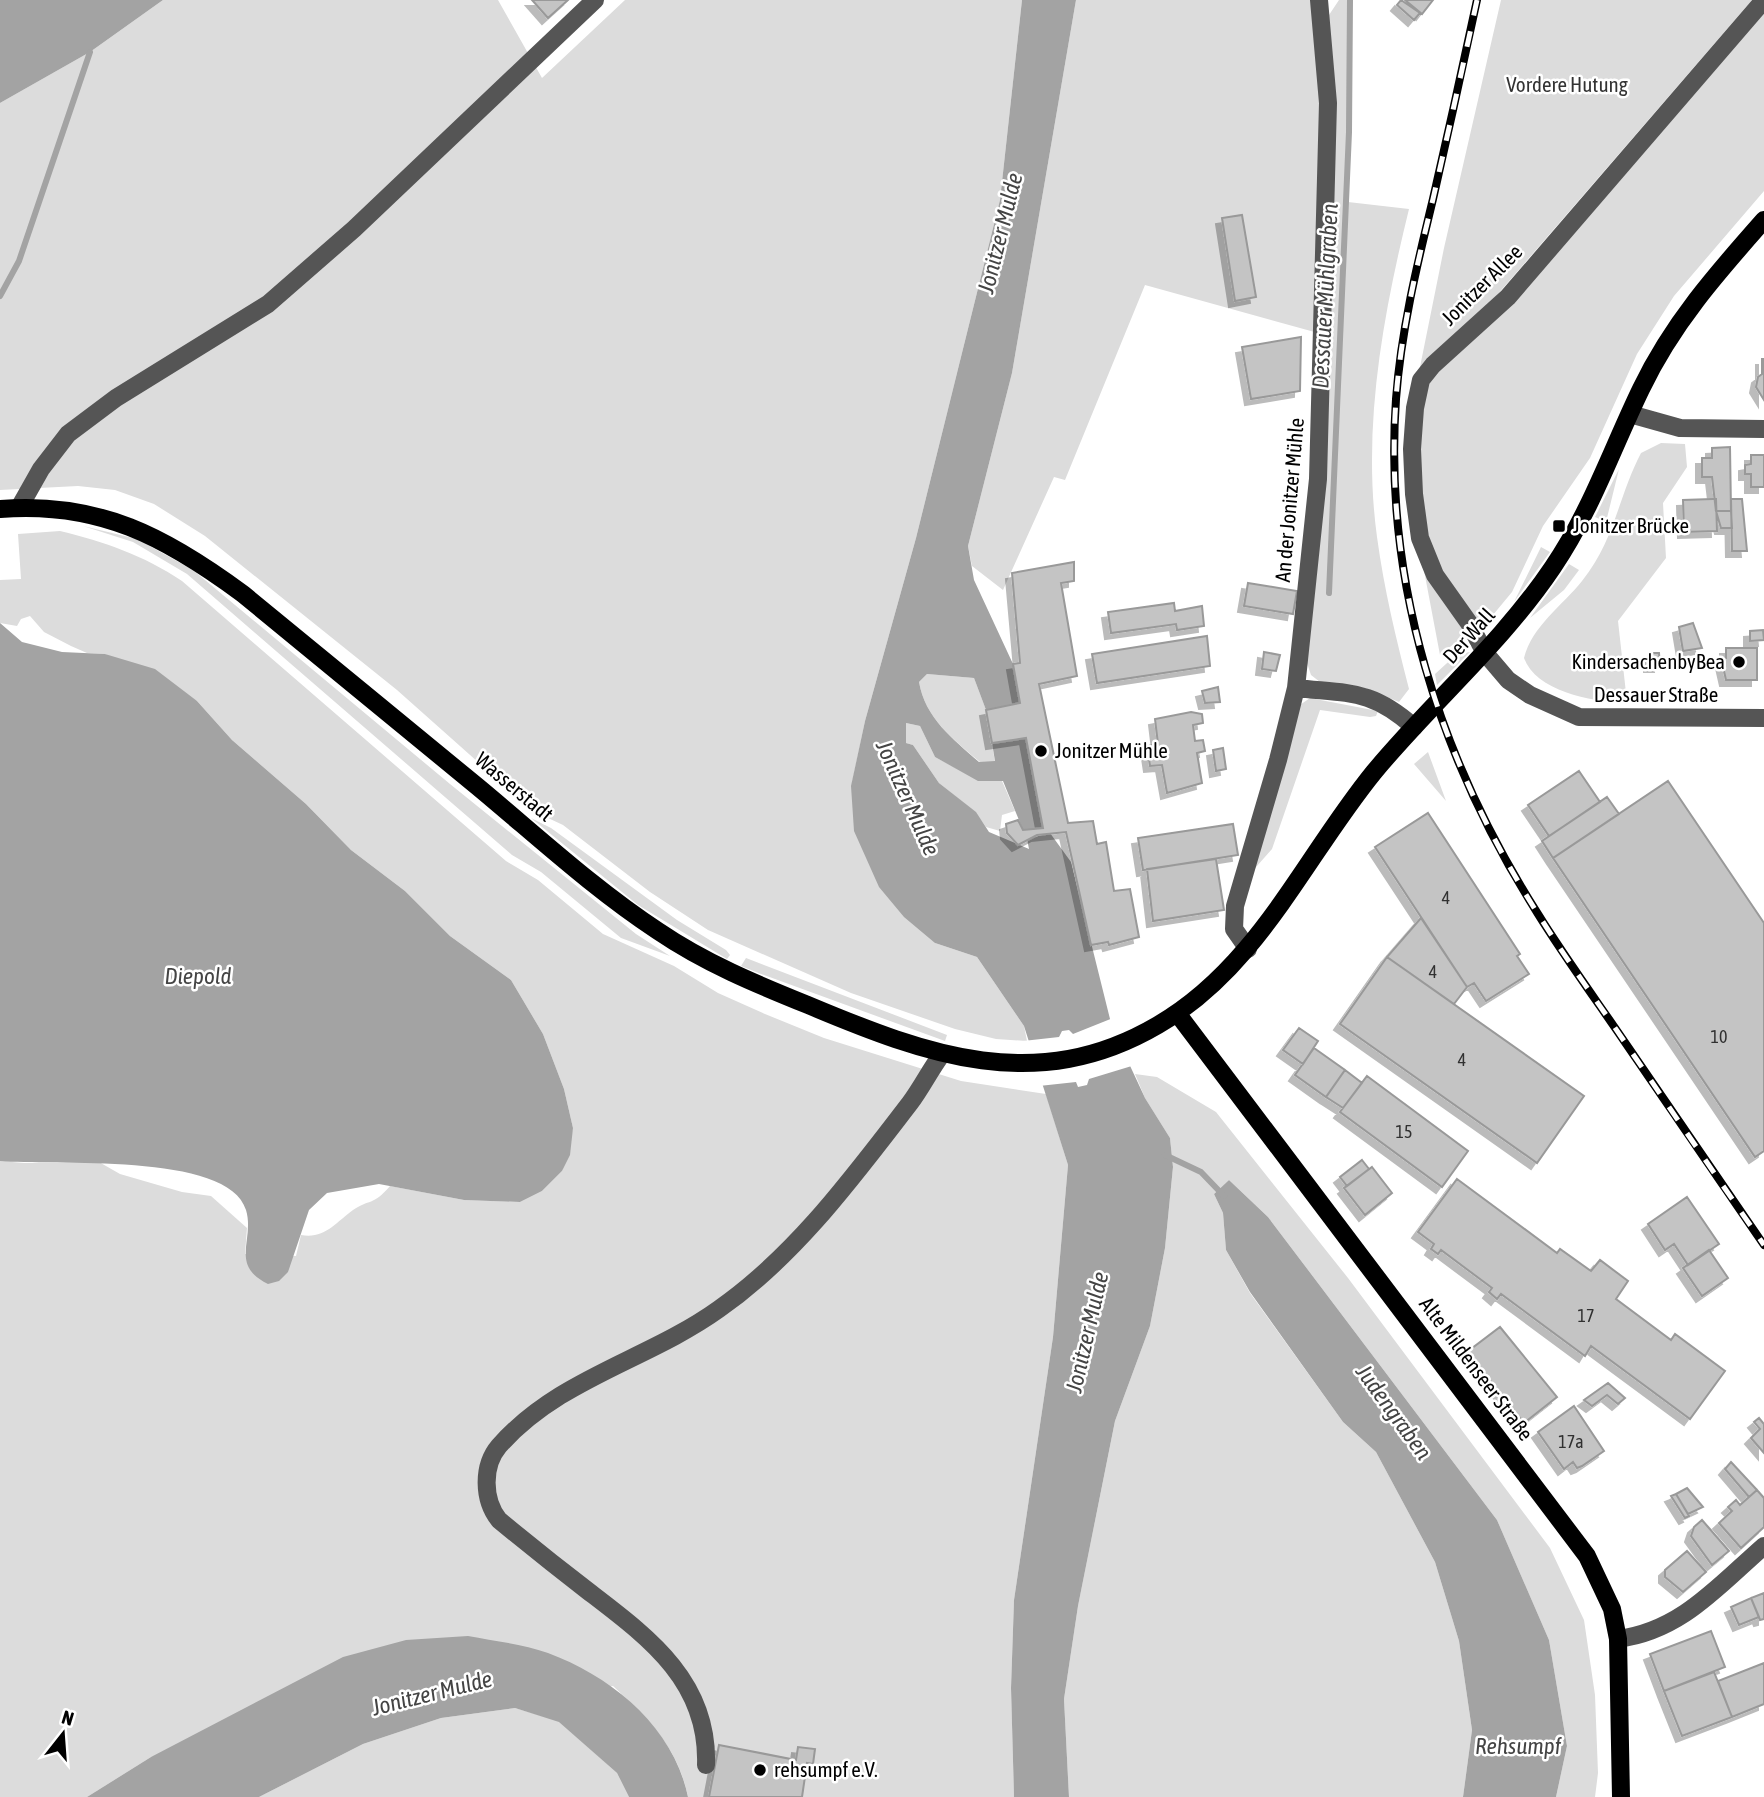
<svg xmlns="http://www.w3.org/2000/svg" width="1764" height="1797" font-family="'Asap Condensed',sans-serif">
<style>
.green{fill:#dcdcdc}
.water{fill:#a3a3a3}
.pier{fill:#fff}
.lines{fill:none;stroke-linecap:round;stroke-linejoin:round}
.stream{stroke:#a3a3a3;stroke-width:6}
.building{fill:#c4c4c4;stroke:#999;stroke-width:2;filter:url(#shadow)}
.minor{stroke:#555;stroke-width:18}
.major{stroke:#000;stroke-width:18}
.rail-casing{stroke:#000;stroke-width:8}
.rail{stroke:#fff;stroke-width:5;stroke-dasharray:16;stroke-linecap:butt}
.poi-dot{fill:#000;stroke:#fff;stroke-width:2.5}
.labels{text-anchor:middle;stroke-width:5;stroke-linejoin:round;paint-order:stroke}
.number-label{font-size:18px;fill:#313131}
.park-label{font-size:21px;fill:#333;stroke:#fff}
.street-label{font-size:21px;fill:#000;stroke:#fff}
.poi-label{font-size:21px;fill:#000;stroke:#fff;text-anchor:start}
.water-label{font-size:23px;font-style:italic;fill:#444;stroke:#fff}
</style>
<defs>
<filter id="shadow"><feDropShadow dx="-6" dy="6" stdDeviation="0" flood-color="#0004"/></filter>
</defs>
<rect width="100%" height="100%" fill="#fff"/>
<path class="green" d="M163 0H498L542 78 625 0H1022L1000 200 916 538 865 721 852 783 935 943 977 957 1024 1026 1027 1041 996 1039 955 1029 851 993 708 930 650 892 563 825 533 811 397 690 205 536 154 504 115 490 78 486 0 490V103L90 52Z
M1076 0H1313L1327 18 1339 0H1349L1348 202 1409 209C1383 315 1362 427 1377 537 1384 589 1396 638 1409 689L1399 702 1365 688 1320 682 1311 675 1307 663 1329 336 1145 285 1065 480 1054 477 1003 590 972 566 968 546 1012 373Z
M1501 0H1752L1484 310 1419 372 1444 248Z
M1764 8V191L1674 296 1637 354 1590 458 1543 526 1512 592 1483 627H1477L1441 577 1416 495 1419 398 1439 366Z
M1661 443 1685 444 1687 467 1663 503 1666 558 1618 621 1627 702C1596 703 1536 692 1524 658 1532 626 1563 605 1582 581 1615 540 1618 497 1641 453Z
M1619 469 1606 522 1595 517Z
M83 526 137 539 193 570 450 784 636 934 670 956 621 938 541 872 512 855 187 574 133 542Z
M60 531C105 542 143 555 182 581L506 861 538 880 603 934 674 966 718 993 765 1014 824 1038 961 1081 1046 1094 1068 1165 1053 1337 1014 1600 1011 1688 1014 1797H688C678 1747 649 1720 613 1686L151 1757 87 1797H0V1161L24 1163 99 1162 120 1174 182 1192 211 1196 247 1228 245 1254 296 1256 301 1235C325 1239 335 1223 353 1210 369 1199 373 1206 390 1186L464 1200 520 1202 542 1191 562 1171 573 1128 564 1089 543 1034 511 980 450 936 405 891 351 850 306 804 232 740 197 701 105 654 87 653 71 646 44 632 30 616 21 619 17 626 0 623V580L21 579 18 534Z
M1419 544 1466 634 1440 655Z
M1541 547 1550 552 1514 602Z
M1569 564 1579 570 1564 590 1530 618Z
M1470 652 1437 685 1435 674 1457 654Z
M927 674 974 678 986 710 995 762H980C953 739 925 718 919 682Z
M1310 698 1378 711 1376 716 1370 717 1320 710 1272 849 1249 875 1297 707Z
M906 723 920 726 935 757 978 780 1002 781 1015 811 1002 815 1000 831 986 827 975 812 939 783 913 745 906 743Z
M1428 752 1446 801 1414 764Z
M531 818 551 828 677 920 726 950 730 955 727 959 638 905Z
M746 958 947 1035 945 1041 761 974 741 966Z
M1135 1074 1157 1077 1216 1112 1348 1278 1550 1548 1584 1620 1595 1695 1598 1773 1595 1797H1556L1567 1746 1549 1640 1497 1520 1268 1217 1229 1180 1214 1194 1223 1213 1226 1250 1250 1293 1343 1422 1376 1452 1435 1562 1459 1641 1472 1730 1463 1797H1069L1064 1699 1078 1606 1115 1421 1150 1326 1165 1248 1173 1167 1170 1138 1145 1098Z
M515 1708 559 1721 617 1773 629 1797H259L363 1744 441 1718Z"/>
<path class="water" d="M0 0H163L90 52 0 103Z
M1022 0H1076L1012 373 968 546 974 580 1013 664 1020 703 986 710 974 678 927 674 919 682C925 718 953 739 979 762L995 761 992 743 1026 738 1043 828 1023 830 1003 781H978L935 757 920 726 906 723V743L913 745 939 783 976 812 989 832 1029 849 1027 839 1050 833 1071 862 1112 1027 1145 1098 1170 1138 1173 1167 1165 1248 1150 1326 1115 1421 1078 1606 1064 1699 1069 1797H1014L1011 1688 1014 1600 1053 1337 1068 1165 1024 1026 977 957 935 943 904 917 879 887 854 831 851 786 865 721 916 538 1000 200Z
M0 623 22 642 62 652 105 654 155 669 197 701 232 740 306 804 351 850 405 891 450 936 511 980 543 1034 564 1089 573 1128 570 1155 562 1171 542 1191 520 1202 464 1200 379 1184 327 1193 309 1210 288 1272 279 1281 268 1284C229 1265 255 1240 246 1210 229 1151 49 1166 0 1161Z
M1229 1180 1268 1217 1497 1520 1549 1640 1567 1746 1556 1797H1463L1472 1730 1459 1641 1435 1562 1376 1452 1343 1422 1250 1292 1226 1250 1223 1213 1214 1194Z
M468 1636C494 1641 523 1644 548 1653 613 1677 674 1728 688 1797H629L617 1773 559 1722 515 1708 441 1718 363 1744 259 1797H87L151 1757 343 1657 406 1640Z"/>
<path class="pier" d="M1113 1018 1135 1065 1089 1079 1087 1085 1078 1087 1076 1082 1039 1086 1023 1041 1059 1037 1062 1031 1069 1030 1073 1034Z"/>
<g class="lines">
<path class="stream" d="M0 296 19 261 90 52
M1329 593 1349 132 1350 0
M1165 1155 1201 1172 1224 1196"/>
</g>
<path class="building" d="M532 0H568L548 18Z
M1401 0 1420 13 1414 20 1397 5Z
M1405 0H1433L1422 14Z
M1242 215 1256 297 1235 301 1222 218Z
M1301 337 1300 391 1251 399 1242 347Z
M1762 359H1764V400L1756 387 1758 377 1762 374Z
M1730 447 1731 511H1716L1712 477H1702V458H1712V448Z
M1751 455H1764V487H1751V474H1745V465L1751 464Z
M1713 499H1716L1717 531 1684 532 1683 500Z
M1731 499H1742L1747 551H1732Z
M1716 511H1731L1732 528H1721Z
M1074 562V581L1061 583 1077 676 1039 684 1068 823 1093 821 1097 844 1106 842 1114 891 1130 889 1139 937 1109 945 1108 942 1091 945 1066 832 1037 835 1018 845 1007 833 1006 824 1018 820 1023 830 1043 828 1026 738 992 743 986 710 1020 703 1013 664 1020 663 1012 573Z
M1248 583 1297 591 1293 614 1244 606Z
M1174 603 1175 611 1202 606 1204 626 1177 630 1176 624 1111 633 1108 612Z
M1693 623 1702 648 1683 651 1679 627Z
M1763 630 1764 640 1750 641V631Z
M1207 636 1210 666 1097 683 1092 654Z
M1726 648H1757V680H1726L1721 658H1726Z
M1264 652 1280 655 1276 671 1262 669Z
M1650 653H1659L1660 666H1650Z
M1218 687 1220 702 1205 703 1202 691Z
M1191 712 1202 714 1203 723 1193 725 1195 741 1203 740 1205 751 1197 753 1202 783 1167 793 1162 765 1150 766 1147 746 1158 744 1155 719Z
M1223 748 1226 769 1216 771 1213 750Z
M1579 771 1600 802 1549 836 1528 805Z
M1668 781 1764 923V1151L1755 1157 1553 858Z
M1607 797 1619 814 1553 858 1542 841Z
M1428 813 1520 954 1517 956 1529 974 1486 1001 1474 983 1467 987 1375 847Z
M1233 824 1238 855 1143 870 1138 838Z
M1216 859 1224 910 1153 921 1147 869Z
M1421 918 1467 987 1454 1004 1387 957Z
M1387 957 1584 1096 1537 1163 1340 1024Z
M1299 1028 1318 1041 1303 1064 1283 1050Z
M1314 1048 1345 1070 1326 1097 1295 1075Z
M1345 1070 1362 1083 1343 1108 1326 1097Z
M1367 1076 1468 1151 1442 1187 1340 1112Z
M1362 1160 1369 1169 1347 1186 1340 1177Z
M1372 1167 1392 1193 1365 1215 1344 1188Z
M1457 1179 1557 1253 1560 1249 1591 1271 1600 1260 1628 1281 1616 1299 1671 1340 1675 1334 1725 1371 1690 1419 1591 1346 1585 1356 1501 1294 1497 1299 1489 1292 1492 1288 1441 1250 1438 1254 1431 1249 1434 1244 1418 1232Z
M1687 1197 1719 1244 1688 1265 1674 1244 1665 1250 1648 1224Z
M1709 1250 1728 1278 1702 1296 1683 1268Z
M1500 1327 1557 1397 1524 1423 1467 1352Z
M1608 1383 1625 1398 1618 1404 1607 1395 1592 1406 1584 1400Z
M1574 1406 1604 1451 1582 1466 1577 1468 1573 1462 1564 1469 1538 1432Z
M1759 1418 1764 1424V1453L1751 1438 1760 1429 1754 1422Z
M1731 1462 1757 1490 1749 1497 1725 1469Z
M1687 1488 1703 1507 1688 1514 1676 1494Z
M1757 1490 1764 1498V1527L1741 1548 1719 1523 1732 1511 1728 1507 1736 1500 1740 1505Z
M1676 1494 1689 1516 1685 1518 1671 1496Z
M1702 1520 1729 1551 1712 1565 1691 1536 1694 1527Z
M1687 1551 1706 1572 1683 1592 1665 1577V1570Z
M1764 1593V1619L1760 1620 1751 1598Z
M1751 1598 1759 1617 1739 1625 1731 1607Z
M1711 1631 1725 1667 1664 1691 1650 1654Z
M1764 1663V1704L1732 1717 1718 1681Z
M1714 1672 1732 1717 1682 1736 1664 1691Z
M719 1745 796 1760 798 1747 815 1749 813 1764 807 1763 802 1797H709Z"/>
<g class="lines">
<path class="minor" d="M1764 0 1508 297 1433 365 1421 380 1415 408 1412 449 1414 494 1420 538 1435 575 1469 623 1485 653 1508 680 1530 695 1579 717 1764 718
M1630 414 1680 428 1764 429
M19 508 41 469 68 434 116 398 268 304 354 229 595 0
M1296 688C1350 694 1371 689 1414 727
M1248 949 1234 929 1235 906 1278 760 1296 688 1318 479 1328 103 1319 0
M1618 1639C1681 1631 1718 1586 1764 1546
M706 1765C709 1681 648 1637 588 1591 558 1568 528 1544 499 1520 483 1500 482 1466 499 1446 559 1378 648 1360 719 1309 796 1255 853 1177 910 1103 922 1087 930 1070 942 1054"/>
<path class="major" d="M0 509C99 501 166 537 243 594 321 659 400 722 478 787 537 836 594 889 658 931 705 963 756 984 808 1005 927 1055 1037 1096 1158 1025 1258 967 1304 858 1374 772 1432 702 1502 643 1553 567 1591 511 1612 449 1641 389 1672 324 1717 273 1764 220
M1177 1013 1587 1556 1612 1609 1618 1639 1621 1797"/>
<defs>
<path id="rail" d="M1477 0C1463 66 1448 133 1433 199 1417 265 1401 331 1396 399 1383 583 1440 760 1538 914 1564 956 1594 997 1622 1038 1669 1107 1716 1176 1764 1245"/>
</defs>
<use href="#rail" class="rail-casing"/>
<use href="#rail" class="rail"/>
</g>
<g class="poi-dot">
<rect x="1552" y="519" width="14" height="14" rx="3.5"/>
<circle cx="1739" cy="662" r="7"/>
<circle cx="1041" cy="751" r="7"/>
<circle cx="760" cy="1770" r="7"/>
</g>
<g class="labels">
<g class="number-label">
<text x="1446" y="904">4</text>
<text x="1433" y="978">4</text>
<text x="1719" y="1043">10</text>
<text x="1462" y="1066">4</text>
<text x="1404" y="1138">15</text>
<text x="1586" y="1322">17</text>
<text x="1571" y="1448">17a</text>
</g>
<g class="park-label">
<text x="1567" y="92">Vordere Hutung</text>
</g>
<g class="street-label">
<text transform="translate(1482 285) rotate(-45)" y="7">Jonitzer Allee</text>
<text transform="translate(1290 500) rotate(-85)" y="7">An der Jonitzer Mühle</text>
<text transform="translate(1469 636) rotate(-48)" y="7">Der Wall</text>
<text x="1656" y="702">Dessauer Straße</text>
<text transform="translate(514 787) rotate(40)" y="7">Wasserstadt</text>
<text transform="translate(1476 1369) rotate(53)" y="7">Alte Mildenseer Straße</text>
</g>
<g class="poi-label">
<text x="1573" y="533">Jonitzer Brücke</text>
<text x="1725" y="669" text-anchor="end">KindersachenbyBea</text>
<text x="1055" y="758">Jonitzer Mühle</text>
<text x="774" y="1777">rehsumpf e.V.</text>
</g>
<g class="water-label">
<text transform="translate(1000 233) rotate(-76)" y="8">Jonitzer Mulde</text>
<text transform="translate(1325 296) rotate(-87)" y="8">Dessauer Mühlgraben</text>
<text transform="translate(908 798) rotate(66)" y="8">Jonitzer Mulde</text>
<text x="198" y="984">Diepold</text>
<text transform="translate(1087 1332) rotate(-77)" y="8">Jonitzer Mulde</text>
<text transform="translate(1394 1412) rotate(54)" y="8">Judengraben</text>
<text transform="translate(432 1693) rotate(-14)" y="8">Jonitzer Mulde</text>
<text x="1518" y="1754">Rehsumpf</text>
</g>
</g>
<g transform="translate(63 1734) rotate(17)" stroke="#ffffff" stroke-width="5" paint-order="stroke">
<path d="M0-5L12 26L0 18L-12 26Z" fill="#000000"/>
<text y="-10" font-size="19" font-weight="bold" text-anchor="middle" fill="#000000">N</text>
</g>
</svg>
